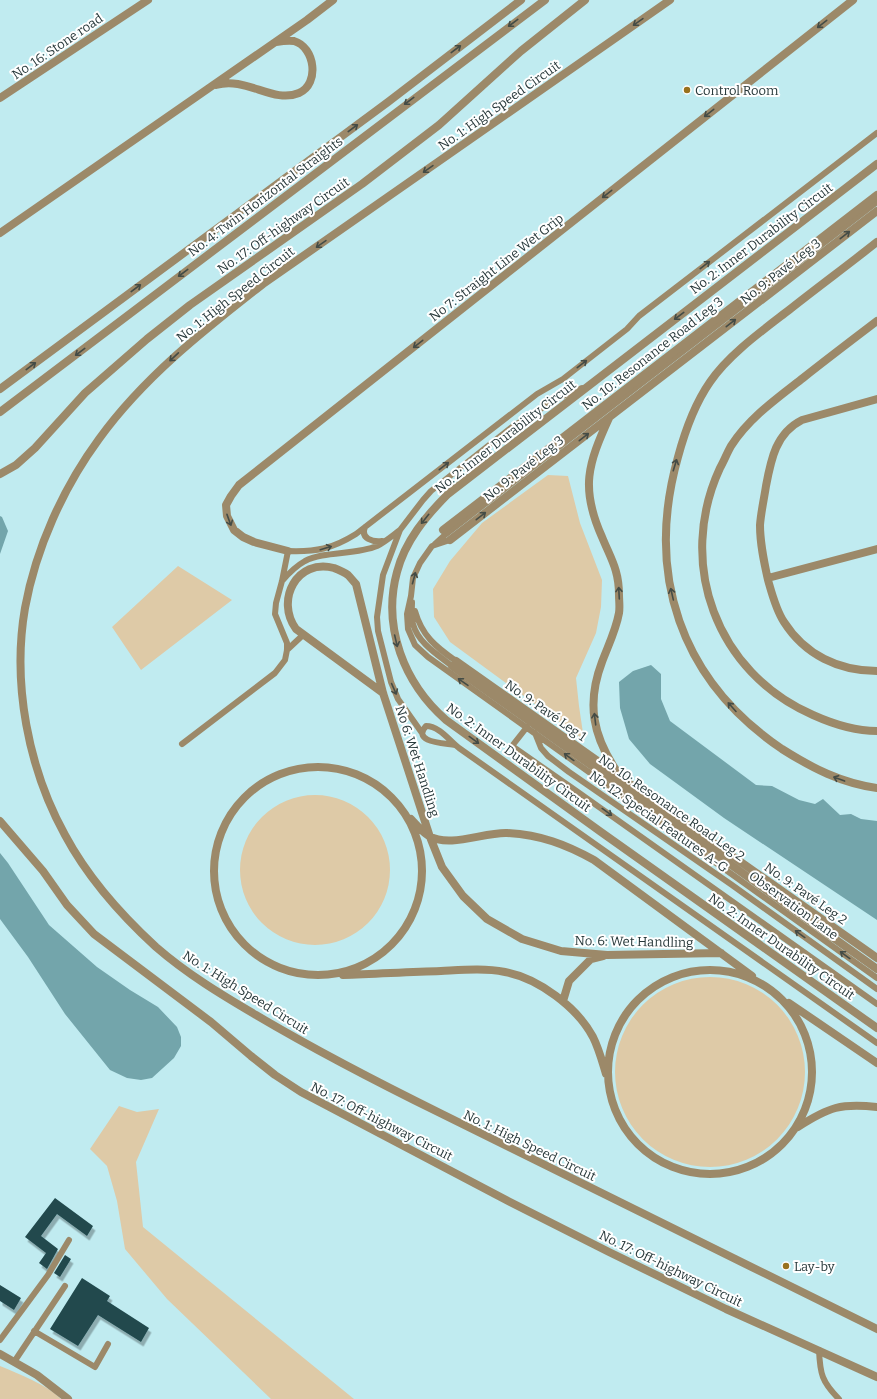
<svg xmlns="http://www.w3.org/2000/svg" width="877" height="1399" font-family="Bitter,serif">
<style>
.green{fill:#decaa7}
.water{fill:#73a5ab}
.building{fill:#224a4e;filter:url(#shadow)}
.lines{fill:none;stroke-linecap:round;stroke-linejoin:round}
.lane{stroke:#9c8969;stroke-width:6}
.street{stroke:#9c8969;stroke-width:8}
.oneway{stroke:#444c46}
.poi-dot{fill:#99711d;stroke:#fff;stroke-width:1.5}
.labels{text-anchor:middle;stroke-width:4;stroke-linejoin:round;paint-order:stroke}
.street-label{font-size:13px;fill:#27383a;stroke:#fff}
.poi-label{font-size:13px;fill:#27383a;stroke:#fff;text-anchor:start}
</style>
<defs>
<filter id="shadow"><feDropShadow dx="2.5" dy="4.5" stdDeviation="0" flood-color="#0004"/></filter>
</defs>
<rect width="100%" height="100%" fill="#c0ebf0"/>
<path class="green" d="M548 475 568 476 580 523 602 580 601 607 596 633 576 678 579 706 584 740 450 642 434 617 433 589 450 561 482 523Z
M178 566 232 600 141 670 112 627Z
M240 870a75 75 0 1 1 150 0a75 75 0 1 1-150 0Z
M615 1072a95 95 0 1 1 190 0a95 95 0 1 1-190 0Z
M119 1106 137 1112 159 1109 136 1162 143 1227 354 1399H271L167 1299 125 1249 117 1201 107 1166 90 1149Z
M0 1366C21 1375 44 1383 61 1399H0Z"/>
<path class="water" d="M0 516 2 517 8 531 0 554Z
M651 665 661 674V699L670 721 756 785 772 786 799 800 815 804 823 799 840 815 851 814 861 819 877 821V920L724 818 650 764 629 739 620 708 619 682 633 671Z
M0 853 8 863 49 925 97 967 130 990 158 1007 177 1027 181 1037V1046L174 1058 152 1078 141 1080 127 1078 110 1070 65 1014 28 957 0 919Z"/>
<path class="building" d="M55 1198 93 1226 87 1236 57 1214 41 1236 58 1249 47 1269 39 1263 46 1253 25 1237Z
M65 1255 71 1259 60 1277 54 1273Z
M82 1278 110 1296 107 1301 149 1328 141 1342 98 1315 78 1346 50 1329Z
M0 1285 21 1298 14 1310 0 1301Z"/>
<g class="lines">
<path class="lane" d="M365 527C360 539 373 542 382 541
M450 540 432 546 420 563 413 578 411 596 407 614 408 629 415 645 428 657 877 978
M435 544 446 534 877 202
M282 581C289 573 296 566 305 561 324 551 356 555 377 546 385 542 393 535 400 530
M412 602C412 609 411 617 413 624 418 643 438 655 452 666
M415 611C422 636 436 647 456 661
M287 650 303 635
M527 727 512 746 575 790 877 1004
M422 733 398 699 391 682 378 631 377 617 383 575 400 530 423 500 431 491 512 427 558 398 582 388
M535 733 541 748 548 756 569 772 732 885 877 989
M182 744 275 673 285 660 287 650V643L275 614 276 603 282 581 288 551C316 552 332 549 356 534L537 394 563 379 627 329 639 316 877 133
M455 745C446 743 411 743 426 726 439 726 449 740 459 748L877 1043
M34 1331 95 1367 108 1344
M0 1340 48 1275 69 1240
M819 1350C820 1374 822 1382 839 1399
M14 1362 65 1286"/>
<path class="street" d="M670 0 263 284C204 330 143 378 99 439 63 488 36 548 25 608 12 683 28 768 65 835 88 878 120 914 156 947 187 974 222 995 256 1015 317 1051 379 1083 442 1114 587 1186 732 1257 877 1329
M216 85C246 76 273 104 299 93 320 84 315 47 294 41 288 40 282 41 276 42
M0 98 148 0
M877 164 448 494C426 516 405 541 397 572 382 627 404 683 446 720L601 832 877 1028
M0 233 307 20 333 0
M877 242C848 265 818 287 789 310 763 330 728 355 710 382 694 405 685 431 678 457 645 574 680 680 782 749 812 768 841 783 877 788
M877 321C852 340 827 359 803 378 776 399 749 418 731 446 727 453 724 461 720 468 676 563 716 673 813 715 833 724 855 731 877 731
M0 389 388 102 521 0
M877 399 802 420C776 433 771 459 766 486 764 499 761 512 760 525 760 544 764 562 768 580 772 594 776 610 784 622 805 655 839 671 877 671
M0 412 545 0
M609 418C588 464 580 488 602 537 611 559 619 570 619 595 619 601 620 607 619 613 616 630 608 646 602 662 586 704 593 737 618 773
M0 474 16 465 35 448 85 393 147 339 190 305 362 184 439 125 521 51 585 0
M443 530 877 195
M450 540 877 211
M288 551 254 542 243 537 234 530 227 516 226 505 231 496 239 485 853 0
M768 578 877 549
M456 661 877 958
M452 666 877 969
M383 693 296 629C275 600 297 558 334 568 339 570 344 572 348 575 351 578 353 581 356 584L383 693 430 837 442 867 463 896 487 919 522 939 561 951 607 955 721 953
M214 871a104 104 0 1 1 208 0a104 104 0 1 1-208 0Z
M411 819C416 824 422 832 429 836 450 848 484 832 507 833 541 835 565 844 594 860L752 976
M0 821 43 871 67 905 94 934 211 1022 251 1056 275 1075 301 1092 510 1202 609 1252 726 1309 877 1377
M608 1072a102 102 0 1 1 204 0a102 102 0 1 1-204 0Z
M343 975C375 974 408 972 441 971 462 970 484 968 505 972 538 978 577 1007 593 1037 599 1049 602 1061 606 1074
M563 1001 569 981 591 959 603 956
M789 1003 877 1063
M798 1127C829 1107 841 1103 877 1107
M0 1354 37 1375 68 1399"/>
</g>
<defs><path id="oneway-shaft" d="M-6 0H5M1.5-3L5.5 0L1.5 3" fill="none" stroke-width="1.6" stroke-linecap="round" stroke-linejoin="round"/></defs>
<g class="oneway">
<use href="#oneway-shaft" transform="translate(638 22) rotate(145)"/>
<use href="#oneway-shaft" transform="translate(513 23) rotate(143)"/>
<use href="#oneway-shaft" transform="translate(822 24) rotate(142)"/>
<use href="#oneway-shaft" transform="translate(456 49) rotate(-37)"/>
<use href="#oneway-shaft" transform="translate(409 101) rotate(143)"/>
<use href="#oneway-shaft" transform="translate(709 113) rotate(142)"/>
<use href="#oneway-shaft" transform="translate(353 128) rotate(-37)"/>
<use href="#oneway-shaft" transform="translate(428 169) rotate(145)"/>
<use href="#oneway-shaft" transform="translate(607 194) rotate(142)"/>
<use href="#oneway-shaft" transform="translate(845 235) rotate(-38)"/>
<use href="#oneway-shaft" transform="translate(321 244) rotate(145)"/>
<use href="#oneway-shaft" transform="translate(705 265) rotate(-38)"/>
<use href="#oneway-shaft" transform="translate(183 273) rotate(143)"/>
<use href="#oneway-shaft" transform="translate(136 288) rotate(-37)"/>
<use href="#oneway-shaft" transform="translate(679 316) rotate(143)"/>
<use href="#oneway-shaft" transform="translate(731 323) rotate(-38)"/>
<use href="#oneway-shaft" transform="translate(418 344) rotate(142)"/>
<use href="#oneway-shaft" transform="translate(80 352) rotate(143)"/>
<use href="#oneway-shaft" transform="translate(174 357) rotate(137)"/>
<use href="#oneway-shaft" transform="translate(582 364) rotate(-38)"/>
<use href="#oneway-shaft" transform="translate(31 366) rotate(-37)"/>
<use href="#oneway-shaft" transform="translate(584 437) rotate(-38)"/>
<use href="#oneway-shaft" transform="translate(675 465) rotate(-73)"/>
<use href="#oneway-shaft" transform="translate(444 466) rotate(-38)"/>
<use href="#oneway-shaft" transform="translate(481 516) rotate(-38)"/>
<use href="#oneway-shaft" transform="translate(425 519) rotate(129)"/>
<use href="#oneway-shaft" transform="translate(229 520) rotate(70)"/>
<use href="#oneway-shaft" transform="translate(326 548) rotate(-17)"/>
<use href="#oneway-shaft" transform="translate(414 578) rotate(-75)"/>
<use href="#oneway-shaft" transform="translate(619 593) rotate(-93)"/>
<use href="#oneway-shaft" transform="translate(672 594) rotate(-103)"/>
<use href="#oneway-shaft" transform="translate(396 641) rotate(77)"/>
<use href="#oneway-shaft" transform="translate(463 682) rotate(-145)"/>
<use href="#oneway-shaft" transform="translate(394 689) rotate(66)"/>
<use href="#oneway-shaft" transform="translate(732 707) rotate(-132)"/>
<use href="#oneway-shaft" transform="translate(595 719) rotate(-97)"/>
<use href="#oneway-shaft" transform="translate(474 740) rotate(36)"/>
<use href="#oneway-shaft" transform="translate(569 757) rotate(-144)"/>
<use href="#oneway-shaft" transform="translate(839 779) rotate(-160)"/>
<use href="#oneway-shaft" transform="translate(607 812) rotate(36)"/>
<use href="#oneway-shaft" transform="translate(800 934) rotate(-144)"/>
<use href="#oneway-shaft" transform="translate(845 955) rotate(-144)"/>
</g>
<g class="poi-dot">
<circle cx="687" cy="90" r="4"/>
<circle cx="786" cy="1266" r="4"/>
</g>
<g class="labels">
<g class="street-label">
<text transform="translate(57 46) rotate(-34)" y="5">No. 16: Stone road</text>
<text transform="translate(499 105) rotate(-35)" y="5">No. 1: High Speed Circuit</text>
<text transform="translate(265 196) rotate(-37)" y="5">No. 4: Twin Horizontal Straights</text>
<text transform="translate(283 225) rotate(-35)" y="5">No. 17: Off-highway Circuit</text>
<text transform="translate(761 238) rotate(-37)" y="5">No. 2: Inner Durability Circuit</text>
<text transform="translate(496 267) rotate(-38)" y="5">No 7: Straight Line Wet Grip</text>
<text transform="translate(780 271) rotate(-38)" y="5">No. 9: Pavé Leg 3</text>
<text transform="translate(235 294) rotate(-38)" y="5">No. 1: High Speed Circuit</text>
<text transform="translate(652 353) rotate(-38)" y="5">No. 10: Resonance Road Leg 3</text>
<text transform="translate(505 436) rotate(-38)" y="5">No. 2: Inner Durability Circuit</text>
<text transform="translate(523 468) rotate(-38)" y="5">No. 9: Pavé Leg 3</text>
<text transform="translate(546 710) rotate(35)" y="5">No. 9: Pavé Leg 1</text>
<text transform="translate(519 757) rotate(36)" y="5">No. 2: Inner Durability Circuit</text>
<text transform="translate(418 761) rotate(72)" y="5">No 6: Wet Handling</text>
<text transform="translate(672 807) rotate(35)" y="5">No. 10: Resonance Road Leg 2</text>
<text transform="translate(659 821) rotate(35)" y="5">No. 12: Special Features A-G</text>
<text transform="translate(806 893) rotate(35)" y="5">No. 9: Pavé Leg 2</text>
<text transform="translate(794 905) rotate(36)" y="5">Observation Lane</text>
<text transform="translate(634 941) rotate(1)" y="5">No. 6: Wet Handling</text>
<text transform="translate(782 946) rotate(35)" y="5">No. 2: Inner Durability Circuit</text>
<text transform="translate(246 992) rotate(32)" y="5">No. 1: High Speed Circuit</text>
<text transform="translate(382 1121) rotate(27)" y="5">No. 17: Off-highway Circuit</text>
<text transform="translate(530 1145) rotate(26)" y="5">No. 1: High Speed Circuit</text>
<text transform="translate(671 1268) rotate(26)" y="5">No. 17: Off-highway Circuit</text>
</g>
<g class="poi-label">
<text x="695" y="95">Control Room</text>
<text x="794" y="1271">Lay-by</text>
</g>
</g>
</svg>
